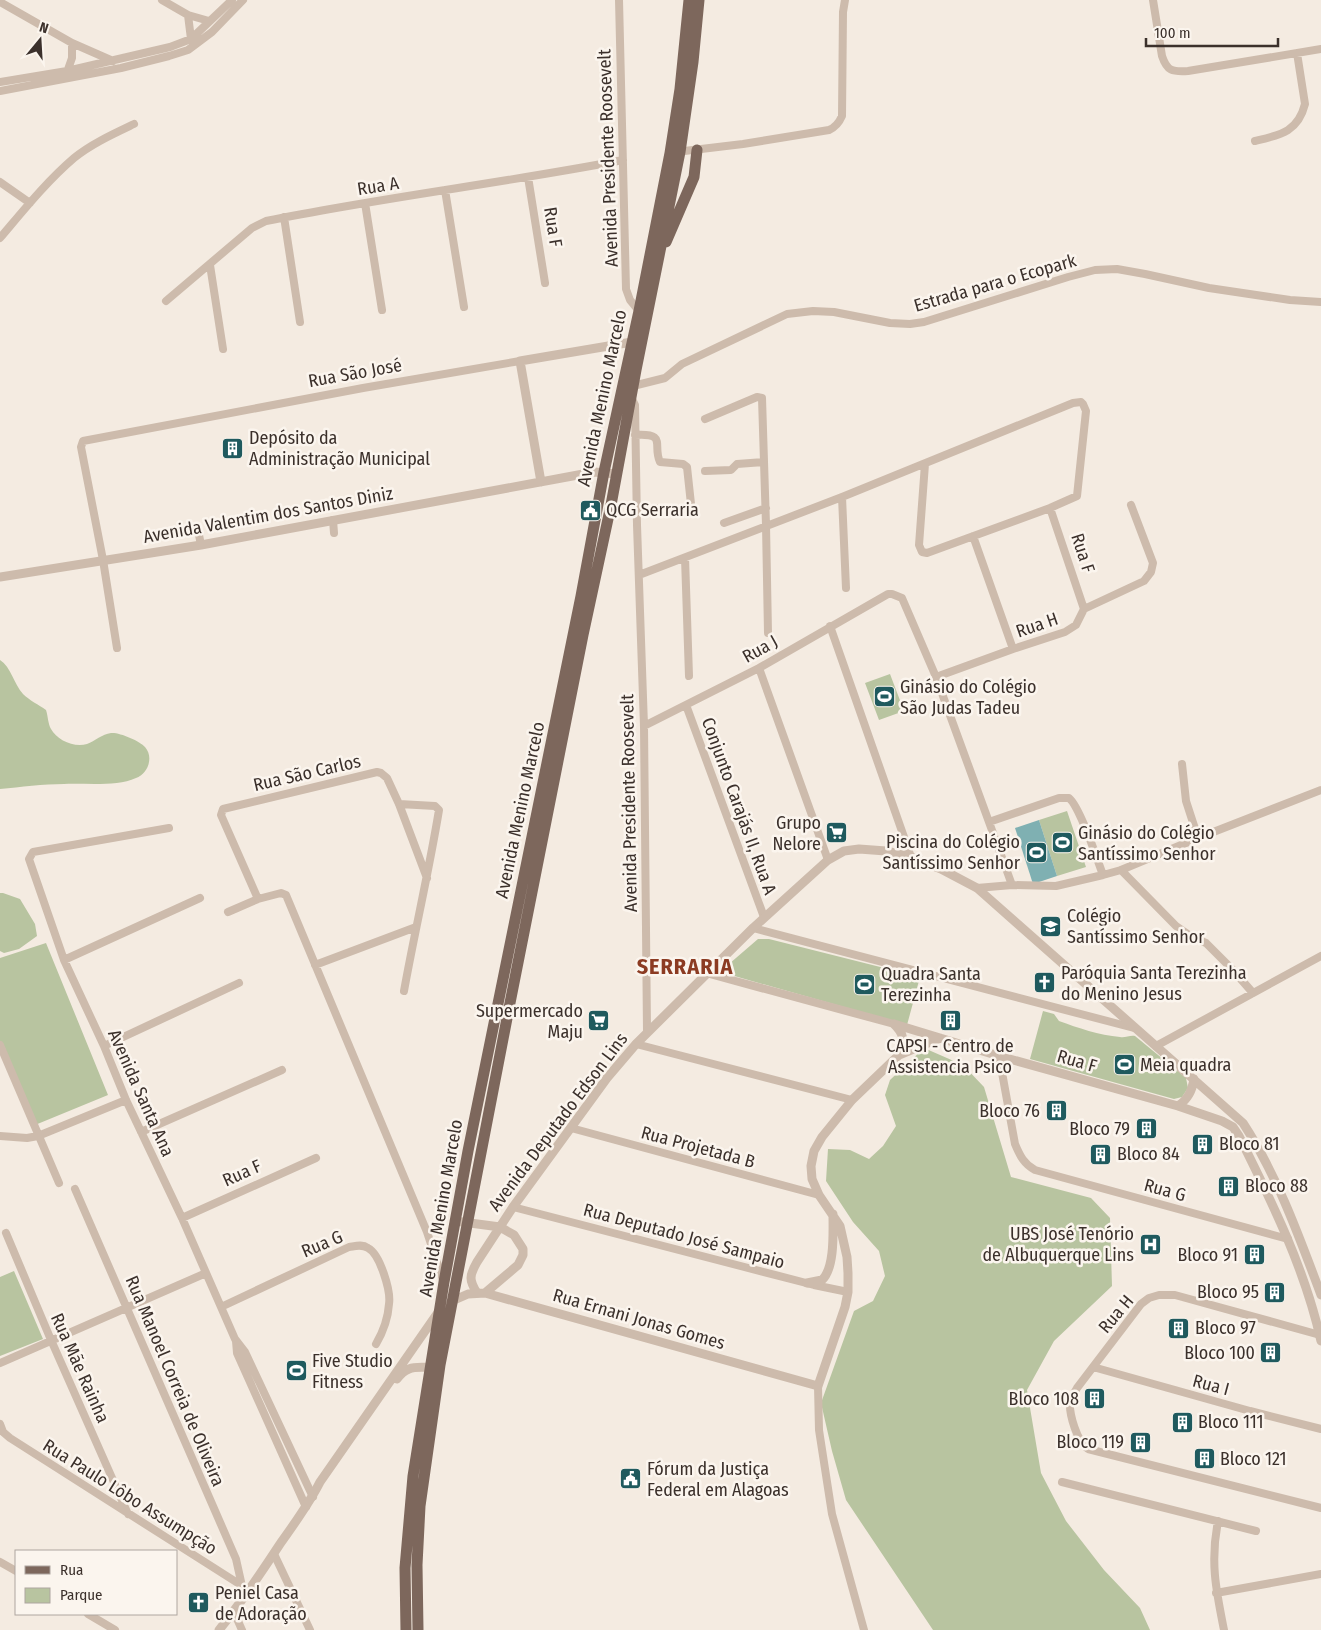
<svg xmlns="http://www.w3.org/2000/svg" width="1321" height="1630" font-family="'Fira Sans Condensed',sans-serif">
<style>
.green{fill:#b8c4a0}
.water{fill:#7fb0b2}
.lines{fill:none;stroke-linecap:round;stroke-linejoin:round}
.minor{stroke:#cdbbac;stroke-width:8}
.tertiary{stroke:#cdbbac;stroke-width:9}
.primary{stroke:#7d675c;stroke-width:11}
.labels{text-anchor:middle;stroke-width:5;stroke-linejoin:round;paint-order:stroke}
.street-label{font-size:18px;fill:#3b302b;stroke:#fbf5ee}
.poi-label{font-size:18px;fill:#3b302b;stroke:#fbf5ee;text-anchor:start}
.district-label{font-size:22px;font-weight:bold;letter-spacing:1px;fill:#8c3b22;stroke:#fbf5ee}
</style>
<rect width="100%" height="100%" fill="#f4ebe1"/>
<path class="green" d="M0 660C11 667 14 684 23 694 29 700 39 705 46 710 48 716 48 724 51 729 57 740 74 748 87 744 95 741 102 734 111 733 119 732 140 741 145 747 154 757 148 774 136 778 116 787 86 783 64 784 43 784 21 787 0 789Z
M890 674 904 711 879 720 865 683Z
M1067 811 1086 867 1057 876 1039 820Z
M0 893H3L20 899 35 924 37 936 19 949 4 953 0 951Z
M758 939H769L920 977 907 1025 731 975 729 964Z
M46 943 108 1095 35 1125 0 1047V958Z
M1043 1011 1054 1014 1059 1021C1078 1028 1099 1035 1120 1037 1125 1038 1130 1035 1135 1036L1186 1078 1188 1088 1182 1097 1174 1099 1030 1059Z
M924 1048 963 1065 984 1087 1011 1177 1091 1198 1110 1218 1112 1286 1054 1341 1027 1390 1041 1473 1066 1521 1104 1570 1140 1608 1150 1630H933L846 1500 832 1451 821 1403 854 1311 873 1301 885 1276 879 1251 853 1222 826 1181 828 1149 850 1150 869 1159 883 1146 896 1126 885 1095 890 1080Z
M14 1271 43 1339 0 1356V1277Z"/>
<path class="water" d="M1039 820 1057 876 1033 884 1015 828Z"/>
<g class="lines">
<path class="minor" d="M162 0 188 15 209 21
M619 0 626 289 630 300 639 311
M1153 0 1162 56C1167 71 1172 72 1188 71L1321 49
M0 2 72 43 113 61
M188 15 191 39
M66 75 72 58V43
M0 82 67 71 170 47 191 39 232 0
M0 91 121 68 169 56 188 50 212 32 243 0
M1255 141C1280 135 1298 132 1305 104L1297 53
M676 152 743 144 829 130C836 127 839 123 842 116L843 12 845 0
M528 177 545 283
M0 182 30 203
M445 190 464 307
M365 203 382 310
M284 217 300 322
M0 238C23 211 46 182 74 158 91 144 113 134 134 124
M210 265 223 349
M166 301 252 228 266 221C384 197 504 183 623 160
M633 386 665 378 682 364 787 314 813 311 834 312 890 323 910 324 924 322 1068 277 1095 270 1117 269 1145 274 1209 288 1290 300 1321 302
M632 399 635 405 637 525 644 726 647 1031
M705 419 757 397 762 398 766 525 768 633
M635 435C668 433 652 445 660 462L683 464 687 467 691 504 690 506 686 509 637 508
M705 471 731 470 737 464 764 462
M842 497 846 588
M1050 508 1084 609
M333 520 334 533
M724 523 766 508
M199 535 201 545
M973 536 1013 649
M685 558 689 676
M639 575 842 497 1073 403 1081 402 1083 404 1086 411 1077 496 1050 508 927 553 922 552 919 545 925 464
M830 626 911 857
M117 648 103 560 81 447 83 441 363 388 520 361
M759 668 828 860
M936 677 1013 649 1065 632 1076 625 1084 609 1144 581 1151 572 1153 563 1131 505
M686 705 764 917
M644 726 759 668 888 594H892L902 598 936 677 1012 885
M1182 764 1186 801 1198 838
M399 804 435 806 439 810C429 871 415 930 404 991
M989 822 1059 798H1069C1080 807 1097 859 1103 875
M169 828 33 852 29 859 64 960 104 1046 126 1100 182 1218 235 1339 245 1352 313 1497
M1121 870 1176 926 1192 937 1206 943 1232 969 1253 993
M977 888 1012 885 1056 886 1103 875 1121 870 1198 838 1321 790
M258 899 221 815 223 809 377 772 381 773 387 778 399 804 427 878
M228 912 258 899 281 893 286 895 427 1232 443 1280
M753 928 1134 1028
M64 960 200 898
M315 965 416 927
M706 973 894 1024
M636 1044 852 1100
M0 1045 59 1183
M104 1046 239 983
M1156 1046 1321 956
M999 1056 1015 1144C1020 1156 1024 1164 1035 1170L1288 1239
M571 1128 819 1195
M141 1132 282 1070
M0 1136 27 1138 38 1136 126 1100
M75 1189 236 1559 242 1586
M513 1207 814 1285 848 1292
M182 1218 316 1158
M6 1233 51 1340 128 1514
M221 1307 349 1247C356 1246 362 1244 368 1248 380 1254 391 1291 389 1304 388 1319 383 1332 376 1344
M1320 1335 1175 1295H1159L1149 1298 1141 1304 1077 1388C1075 1392 1071 1397 1070 1402 1069 1414 1077 1442 1088 1449L1321 1508
M236 1341 237 1353 306 1507
M0 1363 206 1273
M1093 1367 1250 1411 1321 1429
M818 1386 819 1430 832 1514 864 1630
M0 1424 3 1432 10 1438 244 1587
M1062 1482 1256 1531
M1218 1521C1210 1562 1216 1590 1224 1630
M274 1554 310 1630
M0 1562 16 1571
M1216 1593 1321 1574
M234 1612 242 1630
M88 1614 115 1630"/>
<path class="tertiary" d="M541 482 520 361 632 342
M0 577 201 545 594 472 617 474
M894 1024 999 1056 1178 1106 1222 1121 1233 1127 1239 1136C1272 1202 1305 1269 1321 1341
M894 1024C906 1036 903 1040 899 1055
M1178 1106C1188 1099 1192 1091 1194 1079
M455 1221 500 1227 514 1235 523 1249V1255L518 1265 485 1293
M807 1283 822 1280C835 1268 833 1232 833 1214
M477 1293C469 1280 469 1276 477 1262L513 1207 607 1078 636 1044 753 928 828 860 844 851 859 849 886 851 911 857 941 869 977 888 1243 1123C1277 1175 1299 1236 1321 1295
M452 1301 468 1294 485 1293 818 1386 845 1307 848 1292V1273L847 1257 840 1226 819 1195 812 1179 811 1166 814 1151 822 1137 852 1100 899 1055 940 1038
M397 1379C409 1362 420 1370 436 1366
M219 1630C241 1603 261 1573 280 1544 294 1524 309 1504 320 1482L439 1311"/>
<path class="primary" d="M666 242 694 177 697 150
M406 1630 405 1568 413 1476 444 1282 468 1151 581 596 604 472 639 311 670 153 680 89 689 0
M418 1630 417 1565 420 1506 440 1365 509 1008 583 635 611 505 636 370 680 152 693 62 699 0"/>
</g>
<defs>
<symbol id="building-square" viewBox="-11 -11 22 22"><rect x="-9" y="-9" width="18" height="18" rx="4" fill="#1f5a5e" stroke="#fbf5ee"/><path d="M-4-6H4V6H1V3H-1V6H-4ZM-2.5-4.3h1.7v1.8h-1.7ZM.8-4.3h1.7v1.8H.8ZM-2.5-1h1.7V.8h-1.7ZM.8-1h1.7V.8H.8Z" fill="#fff"/></symbol>
<symbol id="civic-square" viewBox="-11 -11 22 22"><rect x="-9" y="-9" width="18" height="18" rx="4" fill="#1f5a5e" stroke="#fbf5ee"/><path d="M-.6-6.5H3V-4.5H.6V-3L4-1V1h2V6H-6V1h2V-1L-.6-3ZM-1.2 2.5V6h2.4V2.5Z" fill="#fff"/></symbol>
<symbol id="stadium-square" viewBox="-11 -11 22 22"><rect x="-9" y="-9" width="18" height="18" rx="4" fill="#1f5a5e" stroke="#fbf5ee"/><path d="M0-5a6.5 5 0 1 0 0 10a6.5 5 0 1 0 0-10ZM-3.5-1.8h7v3.6h-7Z" fill="#fff"/></symbol>
<symbol id="supermarket-square" viewBox="-11 -11 22 22"><rect x="-9" y="-9" width="18" height="18" rx="4" fill="#1f5a5e" stroke="#fbf5ee"/><path d="M-6-5.5h2.5l.6 2H6L4.5 2H-2.5L-4.4-4H-6ZM-1.5 3.2a1.3 1.3 0 1 0 .1 0ZM3 3.2a1.3 1.3 0 1 0 .1 0Z" fill="#fff"/></symbol>
<symbol id="school-square" viewBox="-11 -11 22 22"><rect x="-9" y="-9" width="18" height="18" rx="4" fill="#1f5a5e" stroke="#fbf5ee"/><path d="M0-5L7-2L0 1L-7-2ZM-4 1L0 2.5L4 1V4Q0 6-4 4Z" fill="#fff"/></symbol>
<symbol id="church-square" viewBox="-11 -11 22 22"><rect x="-9" y="-9" width="18" height="18" rx="4" fill="#1f5a5e" stroke="#fbf5ee"/><path d="M-1.2-6h2.4v3.5h3.3v2.4h-3.3V6h-2.4V-.1h-3.3v-2.4h3.3Z" fill="#fff"/></symbol>
<symbol id="hospital-square" viewBox="-11 -11 22 22"><rect x="-9" y="-9" width="18" height="18" rx="4" fill="#1f5a5e" stroke="#fbf5ee"/><path d="M-5-5h3v3.5h4V-5h3V5h-3V1.5h-4V5h-3Z" fill="#fff"/></symbol>
</defs>
<g fill-rule="evenodd">
<use href="#building-square" x="220" y="436" width="25" height="25"/>
<use href="#civic-square" x="578" y="498" width="25" height="25"/>
<use href="#stadium-square" x="872" y="684" width="25" height="25"/>
<use href="#supermarket-square" x="824" y="820" width="25" height="25"/>
<use href="#stadium-square" x="1050" y="830" width="25" height="25"/>
<use href="#stadium-square" x="1024" y="840" width="25" height="25"/>
<use href="#school-square" x="1038" y="914" width="25" height="25"/>
<use href="#church-square" x="1032" y="970" width="25" height="25"/>
<use href="#stadium-square" x="852" y="972" width="25" height="25"/>
<use href="#supermarket-square" x="586" y="1008" width="25" height="25"/>
<use href="#building-square" x="938" y="1008" width="25" height="25"/>
<use href="#stadium-square" x="1112" y="1052" width="25" height="25"/>
<use href="#building-square" x="1044" y="1098" width="25" height="25"/>
<use href="#building-square" x="1134" y="1116" width="25" height="25"/>
<use href="#building-square" x="1190" y="1132" width="25" height="25"/>
<use href="#building-square" x="1088" y="1142" width="25" height="25"/>
<use href="#building-square" x="1216" y="1174" width="25" height="25"/>
<use href="#hospital-square" x="1138" y="1232" width="25" height="25"/>
<use href="#building-square" x="1242" y="1242" width="25" height="25"/>
<use href="#building-square" x="1262" y="1280" width="25" height="25"/>
<use href="#building-square" x="1166" y="1316" width="25" height="25"/>
<use href="#building-square" x="1258" y="1340" width="25" height="25"/>
<use href="#stadium-square" x="284" y="1358" width="25" height="25"/>
<use href="#building-square" x="1082" y="1386" width="25" height="25"/>
<use href="#building-square" x="1170" y="1410" width="25" height="25"/>
<use href="#building-square" x="1128" y="1430" width="25" height="25"/>
<use href="#building-square" x="1192" y="1446" width="25" height="25"/>
<use href="#civic-square" x="618" y="1466" width="25" height="25"/>
<use href="#church-square" x="186" y="1590" width="25" height="25"/>
</g>
<g class="labels">
<g class="street-label">
<text transform="translate(608 158) rotate(-92)" y="6">Avenida Presidente Roosevelt</text>
<text transform="translate(378 186) rotate(-9)" y="6">Rua A</text>
<text transform="translate(553 227) rotate(81)" y="6">Rua F</text>
<text transform="translate(995 283) rotate(-16)" y="6">Estrada para o Ecopark</text>
<text transform="translate(355 373) rotate(-10)" y="6">Rua São José</text>
<text transform="translate(602 398) rotate(-78)" y="6">Avenida Menino Marcelo</text>
<text transform="translate(268 515) rotate(-10)" y="6">Avenida Valentim dos Santos Diniz</text>
<text transform="translate(1083 553) rotate(72)" y="6">Rua F</text>
<text transform="translate(1037 625) rotate(-19)" y="6">Rua H</text>
<text transform="translate(760 649) rotate(-29)" y="6">Rua J</text>
<text transform="translate(307 773) rotate(-13)" y="6">Rua São Carlos</text>
<text transform="translate(629 803) rotate(-91)" y="6">Avenida Presidente Roosevelt</text>
<text transform="translate(739 806) rotate(70)" y="6">Conjunto Carajás II, Rua A</text>
<text transform="translate(520 810) rotate(-78)" y="6">Avenida Menino Marcelo</text>
<text transform="translate(1077 1061) rotate(16)" y="6">Rua F</text>
<text transform="translate(141 1093) rotate(66)" y="6">Avenida Santa Ana</text>
<text transform="translate(558 1122) rotate(-53)" y="6">Avenida Deputado Edson Lins</text>
<text transform="translate(698 1147) rotate(15)" y="6">Rua Projetada B</text>
<text transform="translate(242 1173) rotate(-24)" y="6">Rua F</text>
<text transform="translate(1165 1190) rotate(15)" y="6">Rua G</text>
<text transform="translate(441 1208) rotate(-80)" y="6">Avenida Menino Marcelo</text>
<text transform="translate(684 1236) rotate(15)" y="6">Rua Deputado José Sampaio</text>
<text transform="translate(322 1244) rotate(-23)" y="6">Rua G</text>
<text transform="translate(1116 1314) rotate(-50)" y="6">Rua H</text>
<text transform="translate(639 1319) rotate(16)" y="6">Rua Ernani Jonas Gomes</text>
<text transform="translate(80 1368) rotate(66)" y="6">Rua Mãe Rainha</text>
<text transform="translate(175 1381) rotate(67)" y="6">Rua Manoel Correia de Oliveira</text>
<text transform="translate(1211 1385) rotate(15)" y="6">Rua I</text>
<text transform="translate(130 1497) rotate(32)" y="6">Rua Paulo Lôbo Assumpção</text>
</g>
<g class="poi-label">
<text x="249" y="444">Depósito da<tspan x="249" dy="21">Administração Municipal</tspan></text>
<text x="606" y="516">QCG Serraria</text>
<text x="900" y="693">Ginásio do Colégio<tspan x="900" dy="21">São Judas Tadeu</tspan></text>
<text x="821" y="829" text-anchor="end">Grupo<tspan x="821" dy="21">Nelore</tspan></text>
<text x="1078" y="839">Ginásio do Colégio<tspan x="1078" dy="21">Santíssimo Senhor</tspan></text>
<text x="1020" y="848" text-anchor="end">Piscina do Colégio<tspan x="1020" dy="21">Santíssimo Senhor</tspan></text>
<text x="1067" y="922">Colégio<tspan x="1067" dy="21">Santíssimo Senhor</tspan></text>
<text x="1061" y="979">Paróquia Santa Terezinha<tspan x="1061" dy="21">do Menino Jesus</tspan></text>
<text x="881" y="980">Quadra Santa<tspan x="881" dy="21">Terezinha</tspan></text>
<text x="583" y="1017" text-anchor="end">Supermercado<tspan x="583" dy="21">Maju</tspan></text>
<text x="950" y="1052" text-anchor="middle">CAPSI - Centro de<tspan x="950" dy="21">Assistencia Psico</tspan></text>
<text x="1140" y="1071">Meia quadra</text>
<text x="1040" y="1117" text-anchor="end">Bloco 76</text>
<text x="1130" y="1135" text-anchor="end">Bloco 79</text>
<text x="1219" y="1150">Bloco 81</text>
<text x="1117" y="1160">Bloco 84</text>
<text x="1245" y="1192">Bloco 88</text>
<text x="1134" y="1240" text-anchor="end">UBS José Tenório<tspan x="1134" dy="21">de Albuquerque Lins</tspan></text>
<text x="1238" y="1261" text-anchor="end">Bloco 91</text>
<text x="1259" y="1298" text-anchor="end">Bloco 95</text>
<text x="1195" y="1334">Bloco 97</text>
<text x="1255" y="1359" text-anchor="end">Bloco 100</text>
<text x="312" y="1367">Five Studio<tspan x="312" dy="21">Fitness</tspan></text>
<text x="1079" y="1405" text-anchor="end">Bloco 108</text>
<text x="1198" y="1428">Bloco 111</text>
<text x="1124" y="1448" text-anchor="end">Bloco 119</text>
<text x="1220" y="1465">Bloco 121</text>
<text x="647" y="1475">Fórum da Justiça<tspan x="647" dy="21">Federal em Alagoas</tspan></text>
<text x="215" y="1599">Peniel Casa<tspan x="215" dy="21">de Adoração</tspan></text>
</g>
<g class="district-label">
<text x="685" y="974">SERRARIA</text>
</g>
</g>
<rect x="15" y="1550" width="162" height="65" fill="#fbf5ee" stroke="#aea6a0"/>
<rect x="25" y="1566" width="25" height="8" fill="#7d675c" stroke="#aea6a0"/>
<text x="60" y="1575" font-size="15" fill="#3b302b">Rua</text>
<rect x="25" y="1588" width="25" height="15" fill="#b8c4a0" stroke="#aea6a0"/>
<text x="60" y="1600" font-size="15" fill="#3b302b">Parque</text>
<g transform="translate(40 40) rotate(18)" stroke="#fbf5ee" stroke-width="4" paint-order="stroke">
<path d="M0-4L9 19L0 12L-9 19Z" fill="#3b302b"/>
<text y="-8" font-size="14" font-weight="bold" text-anchor="middle" fill="#3b302b">N</text>
</g>
<path d="M1146 38v8h132v-8" fill="none" stroke="#3b302b" stroke-width="2.5"/>
<text x="1154" y="38" font-size="15" fill="#3b302b" stroke="#fbf5ee" stroke-width="4" paint-order="stroke">100 m</text>
</svg>
